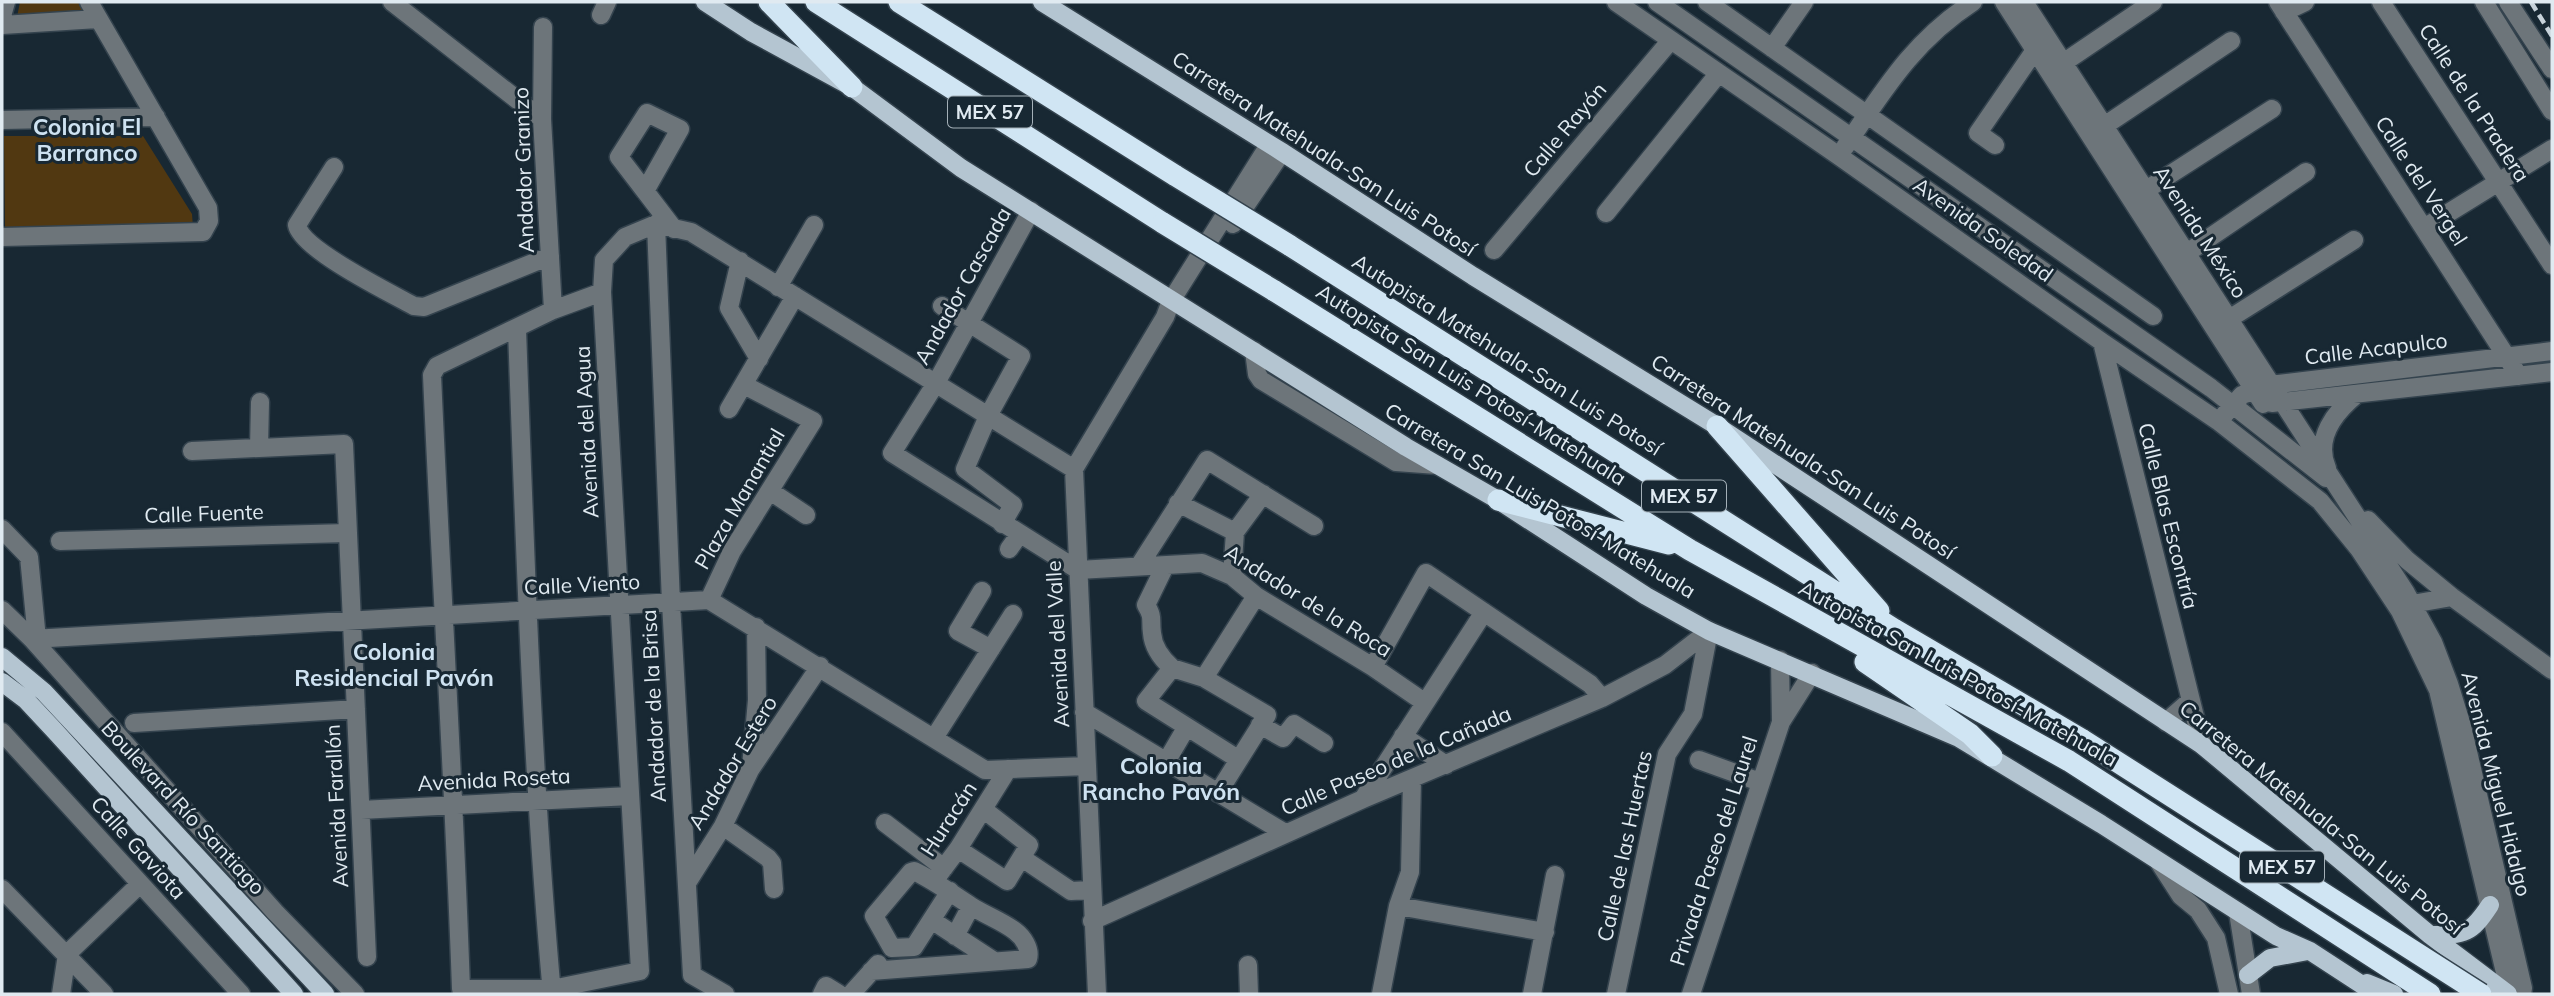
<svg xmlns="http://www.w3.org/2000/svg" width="2554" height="996" font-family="Mulish,sans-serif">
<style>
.green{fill:#513811}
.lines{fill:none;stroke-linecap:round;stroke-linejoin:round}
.minor-casing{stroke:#34434e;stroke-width:21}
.major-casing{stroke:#34434e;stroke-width:21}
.highway-casing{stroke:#34434e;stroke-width:24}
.minor{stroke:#6d757a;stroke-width:18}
.major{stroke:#b4c5d1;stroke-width:18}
.highway{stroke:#d0e5f3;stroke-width:21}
.rail{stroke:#c7d2da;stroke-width:4.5;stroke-dasharray:10 5;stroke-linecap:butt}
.highway-bridge-casing{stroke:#34434e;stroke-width:24;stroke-linecap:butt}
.highway-bridge{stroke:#d0e5f3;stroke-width:21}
.labels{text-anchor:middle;stroke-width:6;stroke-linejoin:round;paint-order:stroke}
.shield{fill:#182833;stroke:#a4b0b8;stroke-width:2}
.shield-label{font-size:19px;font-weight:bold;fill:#e0eaf1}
.street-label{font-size:21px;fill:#e0eaf1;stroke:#182833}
.neighbourhood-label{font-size:23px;font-weight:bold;fill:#cee2f1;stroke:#182833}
</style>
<rect width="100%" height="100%" fill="#182833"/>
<path class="green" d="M20 2H78L86 15 17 17Z
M4 136H143L192 214 193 227H5Z"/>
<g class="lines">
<defs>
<path id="minor" d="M392 2 542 119
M1616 2 1839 156 2102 342 2218 421 2320 501 2359 549 2400 611 2438 690 2507 981 2515 994
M1657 2 2211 388 2326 478
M1707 2 2153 316
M2004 2 2263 404
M2024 2 2406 593 2433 642 2449 684 2462 726 2523 988 2522 994
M2278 2 2519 376
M2381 2 2552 265
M2484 2 2552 111
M2508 2 2552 69
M2284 12 2305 2
M601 15 607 2
M2 16 6 2
M2 25 98 19
M543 27 542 119 553 310
M1772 48 1804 2
M2063 63 2153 2
M2 120 156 117
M2104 126 2231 41
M1995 145 1978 133 2035 50
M1845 147C1884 90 1913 41 1973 2
M334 167 297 225C301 249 390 293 414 306L424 307 550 256
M2146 190 2272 109
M645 191 619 157 647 113 680 129 645 191 674 229
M1031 211 936 383 892 453 1078 570 1202 563 1232 576 1256 596 1373 667 1424 702
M1606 213 1719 73
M656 224 671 603 692 975 725 994
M1233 224 1282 152
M2424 228 2552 149
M2 237 203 232 209 221 208 208 89 2
M1494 250 1671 40
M2187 253 2306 172
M740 261 729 308 759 359
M778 287 814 225
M602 292 553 310 437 366 432 375C441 580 454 785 461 989H552L640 971 602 292 604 260 625 237 656 224 691 232 1074 469
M942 306 1021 356 988 416 965 469 1013 505 1002 524
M2229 319 2354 240
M517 329C525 551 532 773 552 994
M2102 342 2202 745
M1254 351 1257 374 1261 380 1396 462 1437 465
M2272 403 2552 372
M729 409 795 296
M2225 414 2242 395 2270 385 2552 351
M259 448 260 402
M192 451 344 444 367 957
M2327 468C2314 438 2335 412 2357 394
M770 491 806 515
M1178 503 1235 532
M2368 520 2407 560 2452 597 2552 670
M2 529 29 557 37 639
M60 541 348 533
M1009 549 1019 535
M1139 566 1207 460 1314 526
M1165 566 1146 605C1154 618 1150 619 1152 633 1153 647 1162 659 1172 668
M1232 576 1235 532 1263 494
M982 591 958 631 991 649
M709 600 732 551 813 421 744 385
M2412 604 2452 597
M2 610 32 639 275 912 355 994
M32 639 709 600 985 770 1087 766
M1780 660 1781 722
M1373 667 1426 573 1590 684 1602 698
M1204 678 1267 715 1218 793
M1084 712 1285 833
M2166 722 2190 701
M134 723 356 709
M1260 725 1283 738 1294 724 1324 743
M2 732 241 994
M1403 736 1446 765
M934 738 1013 614
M1238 759 1146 701 1172 668 1204 678 1256 596
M1699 760 1760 782
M1166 762 1186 728
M751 767 757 700 756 627
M1363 799 1484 612
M361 810 630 796
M885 823 944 868
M723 826 768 858 772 863 774 889
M958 849 1007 881 1029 845 983 809
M1022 858 1071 891 1091 890
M2159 862 2181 896 2198 910 2216 938 2229 994
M934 881 958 849 1008 769
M687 883 723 826 750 770 820 666
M2 889 104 994
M1398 906 1545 932
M2238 912 2251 994
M933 921 994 961
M1092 921 1363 799 1602 698 1665 665 1709 631
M955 936 971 906
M892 948 914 947 950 891
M1248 965 1249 994
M871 971 1028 959C1031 949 1023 937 1015 931 1002 921 985 915 971 906 952 894 935 881 914 871L911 872 874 916 892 948
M61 994 67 954 140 884
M822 994 826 986 839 994
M851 994 878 964
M1097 994 1074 469 1165 317 1171 301 1269 145
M1381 994 1398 906 1410 872 1412 779
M1532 994 1555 875
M1616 994 1667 754 1693 714 1709 631
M1691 994 1781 722 1812 673"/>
<path id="major" d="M705 2 751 32 852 87 961 168 1406 447 1498 500 1646 596 1709 631 1959 738 2101 824 2276 936 2310 951 2376 994
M1042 2 1282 152 1473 276 1717 426 2202 745 2430 935 2508 994
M2 657 44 692 325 994
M2 682 26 700 54 730 294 994
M2430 935C2465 935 2471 934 2490 905
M2248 975 2270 958 2308 951
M2367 983 2394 994"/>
<path id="highway" d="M769 2 852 87
M816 2 1163 223
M899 2 1176 176
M1289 245 1894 629 2083 740
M1273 290 1690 550 2069 761 2430 994
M1717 426 1879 611
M1498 500 1669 544
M1865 662 1970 734 1992 756"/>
</defs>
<use href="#minor" class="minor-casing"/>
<use href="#major" class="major-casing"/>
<use href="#highway" class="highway-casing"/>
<use href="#minor" class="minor"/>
<use href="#major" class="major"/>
<use href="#highway" class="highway"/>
<path class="rail" d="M2531 2 2552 36"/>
<defs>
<path id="highway-bridge" d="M1176 176 1289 245
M1163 223 1273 290
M2083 740 2481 994"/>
</defs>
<use href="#highway-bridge" class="highway-bridge-casing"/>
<use href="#highway-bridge" class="highway-bridge"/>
</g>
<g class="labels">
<g class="shield">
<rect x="948" y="96.5" width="84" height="31" rx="5"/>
<rect x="1642" y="480.5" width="84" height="31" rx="5"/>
<rect x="2240" y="851.5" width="84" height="31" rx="5"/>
</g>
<g class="shield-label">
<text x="990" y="119">MEX 57</text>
<text x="1684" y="503">MEX 57</text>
<text x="2282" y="874">MEX 57</text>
</g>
<g class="street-label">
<text transform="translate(2474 103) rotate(57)" y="7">Calle de la Pradera</text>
<text transform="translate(1565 130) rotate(-50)" y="7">Calle Rayón</text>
<text transform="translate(1324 154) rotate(33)" y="7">Carretera Matehuala-San Luis Potosí</text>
<text transform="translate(524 170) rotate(-92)" y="7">Andador Granizo</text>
<text transform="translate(2421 181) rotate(57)" y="7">Calle del Vergel</text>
<text transform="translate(1983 230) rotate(35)" y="7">Avenida Soledad</text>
<text transform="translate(2200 232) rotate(57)" y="7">Avenida México</text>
<text transform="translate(963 286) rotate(-61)" y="7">Andador Cascada</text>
<text transform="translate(2376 349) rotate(-7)" y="7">Calle Acapulco</text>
<text transform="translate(1507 355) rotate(32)" y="7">Autopista Matehuala-San Luis Potosí</text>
<text transform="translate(1471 385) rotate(32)" y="7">Autopista San Luis Potosí-Matehuala</text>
<text transform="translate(587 432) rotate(-93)" y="7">Avenida del Agua</text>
<text transform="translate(1803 457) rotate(33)" y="7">Carretera Matehuala-San Luis Potosí</text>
<text transform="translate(740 499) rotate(-60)" y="7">Plaza Manantial</text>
<text transform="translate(1540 501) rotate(31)" y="7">Carretera San Luis Potosí-Matehuala</text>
<text transform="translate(204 514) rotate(-2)" y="7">Calle Fuente</text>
<text transform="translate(2168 516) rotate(76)" y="7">Calle Blas Escontría</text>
<text transform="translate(582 585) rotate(-3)" y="7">Calle Viento</text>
<text transform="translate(1308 601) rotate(32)" y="7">Andador de la Roca</text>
<text transform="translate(1058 644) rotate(-93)" y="7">Avenida del Valle</text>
<text transform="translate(1958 674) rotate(29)" y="7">Autopista San Luis Potosí-Matehuala</text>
<text transform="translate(654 706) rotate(-93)" y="7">Andador de la Brisa</text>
<text transform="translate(1396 761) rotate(-23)" y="7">Calle Paseo de la Cañada</text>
<text transform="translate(733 763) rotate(-59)" y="7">Andador Estero</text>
<text transform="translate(494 780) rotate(-3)" y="7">Avenida Roseta</text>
<text transform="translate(2496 784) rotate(76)" y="7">Avenida Miguel Hidalgo</text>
<text transform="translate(337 806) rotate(-93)" y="7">Avenida Farallón</text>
<text transform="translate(183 808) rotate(47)" y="7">Boulevard Río Santiago</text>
<text transform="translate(2321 818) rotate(39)" y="7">Carretera Matehuala-San Luis Potosí</text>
<text transform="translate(949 819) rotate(-57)" y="7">Huracán</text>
<text transform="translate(1625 846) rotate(-78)" y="7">Calle de las Huertas</text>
<text transform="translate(138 848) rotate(48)" y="7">Calle Gaviota</text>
<text transform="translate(1714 851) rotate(-72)" y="7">Privada Paseo del Laurel</text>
</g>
<g class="neighbourhood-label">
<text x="87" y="135">Colonia El<tspan x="87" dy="26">Barranco</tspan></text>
<text x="394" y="660">Colonia<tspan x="394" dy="26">Residencial Pavón</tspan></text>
<text x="1161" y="774">Colonia<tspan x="1161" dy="26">Rancho Pavón</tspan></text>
</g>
</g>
<rect width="2554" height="996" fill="none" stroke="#e0eaf1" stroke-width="7"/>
</svg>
